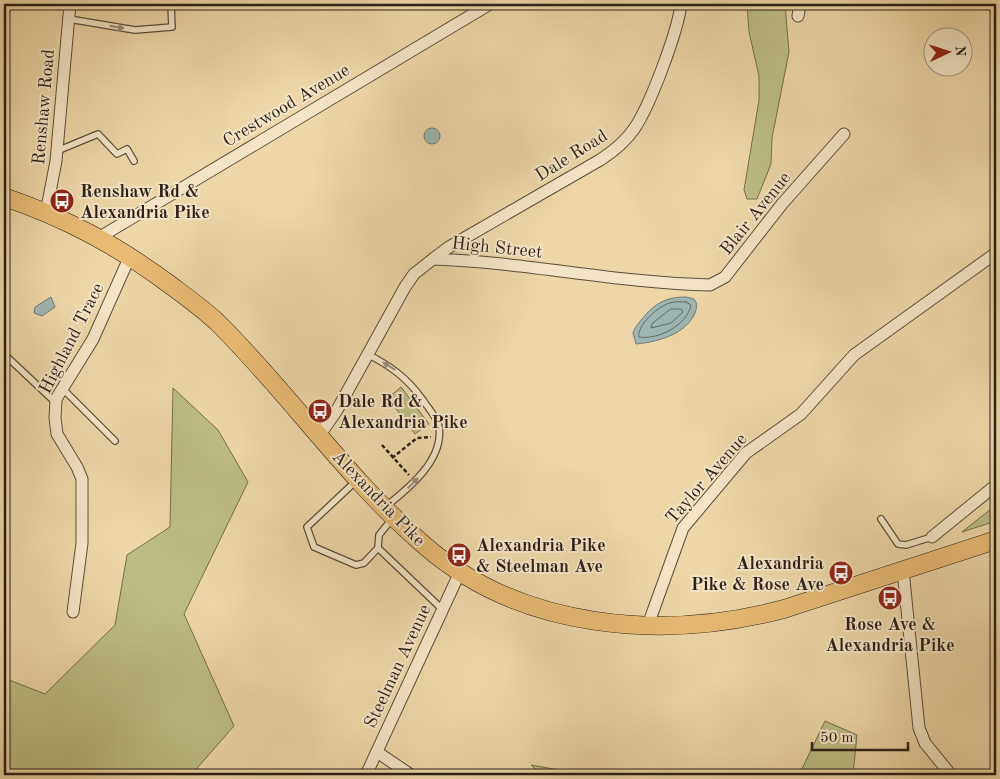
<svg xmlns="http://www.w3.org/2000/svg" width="1000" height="779" font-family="'Old Standard TT',serif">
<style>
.green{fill:#bcbd85;stroke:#736e4e}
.water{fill:#9eb6b3;stroke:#707a75}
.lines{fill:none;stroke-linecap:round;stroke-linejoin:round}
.shore{stroke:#646a65;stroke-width:1}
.service-casing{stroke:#5b4d3b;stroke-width:8}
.minor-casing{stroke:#5b4d3b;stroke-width:13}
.primary-casing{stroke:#2a1f17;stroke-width:19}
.path{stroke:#2a1f17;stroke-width:2.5;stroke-dasharray:4 2.5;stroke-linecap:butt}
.service{stroke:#f4e4c6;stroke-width:5.5}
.minor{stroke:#f4e4c6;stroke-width:11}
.primary{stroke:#e7bb74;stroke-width:18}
.oneway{fill:#998b77}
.labels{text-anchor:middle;stroke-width:4;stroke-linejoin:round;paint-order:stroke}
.street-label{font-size:18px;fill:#2a1f17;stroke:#f4e4c6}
.poi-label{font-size:18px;font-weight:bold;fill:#2a1f17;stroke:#f4e4c6;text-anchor:start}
</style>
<rect width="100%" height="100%" fill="#eed6a8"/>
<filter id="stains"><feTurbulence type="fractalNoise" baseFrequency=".004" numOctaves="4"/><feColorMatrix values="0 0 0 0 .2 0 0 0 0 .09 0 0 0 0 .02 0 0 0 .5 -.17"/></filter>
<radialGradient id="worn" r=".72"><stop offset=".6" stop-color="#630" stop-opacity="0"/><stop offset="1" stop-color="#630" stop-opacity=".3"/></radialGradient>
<path class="green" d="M747 4H785L789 52 772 138 771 164 757 199H747L744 190 759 100V76L749 32Z
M401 387 429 424 415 434 388 398Z
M173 388 218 430 248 482 184 614 234 726 191 775H4V678L45 694 115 625 127 555 170 527Z
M996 505V521L962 532Z
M825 721 857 735 853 775H799Z
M531 765 587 775H542Z"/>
<path class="water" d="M424 136a8 8 0 1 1 16 0a8 8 0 1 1-16 0Z
M51 297 55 307 42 316 34 313 35 307Z
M686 297 694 299C697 303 697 305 696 310 689 333 659 342 636 344L633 333 635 328C650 308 660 297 686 297Z"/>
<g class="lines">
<path class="shore" d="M686 302 691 305C687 325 659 340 639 337 637 325 658 306 670 303 675 301 681 302 686 302Z
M671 309H681L683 312 671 323 651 328 652 324Z"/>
<defs>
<path id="service" d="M69 19 135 30 172 27 171 4
M57 151 98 134 117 154 127 149 134 161
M4 354 55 402
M367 354C391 366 407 378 423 400 428 408 437 417 439 427 444 460 408 489 385 507
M62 388 115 441
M356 481 307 527 314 547 356 565 364 563 378 548
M392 519 379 535 378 548 443 610
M881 519 898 544 906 545 932 537"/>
<path id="minor" d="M798 16 800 4
M46 213 56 161 70 4
M100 237 490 4
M433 259 449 247 600 160C614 151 625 142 634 129 650 106 678 31 681 4
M319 436 337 410 405 287 414 274 433 259C525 262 617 283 710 285L725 277 782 204 844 134
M932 537 996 485
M903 570 919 728 925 743 951 775
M73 612 82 543V479L77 467 57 434 55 418 56 399 93 339 130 256
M648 625 683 528 746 453 801 414 854 355 996 253
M377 752 411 775
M366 775 460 572"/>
<path id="primary" d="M4 197C66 218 116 245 169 284 185 296 202 308 217 322 289 393 347 479 424 545 521 630 663 641 784 609L996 540"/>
</defs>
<use href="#service" class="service-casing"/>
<use href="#minor" class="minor-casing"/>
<use href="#primary" class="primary-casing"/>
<path class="path" d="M382 445 409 475
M392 458 417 438 431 437"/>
<use href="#service" class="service"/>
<use href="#minor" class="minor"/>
<use href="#primary" class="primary"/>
</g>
<defs><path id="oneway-solid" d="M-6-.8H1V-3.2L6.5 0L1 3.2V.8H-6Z" transform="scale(1.25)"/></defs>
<g class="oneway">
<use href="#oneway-solid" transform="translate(117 27) rotate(10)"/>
<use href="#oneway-solid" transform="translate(389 366) rotate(-148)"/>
<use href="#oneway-solid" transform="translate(413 483) rotate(-45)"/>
</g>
<defs>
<symbol id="bus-disc" viewBox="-11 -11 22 22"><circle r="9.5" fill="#8f2418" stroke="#f4e4c6"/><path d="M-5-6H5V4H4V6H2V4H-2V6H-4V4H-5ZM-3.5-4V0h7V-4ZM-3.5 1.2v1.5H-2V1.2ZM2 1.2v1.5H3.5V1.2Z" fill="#fff"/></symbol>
</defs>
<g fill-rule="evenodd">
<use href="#bus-disc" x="48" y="187" width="28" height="28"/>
<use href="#bus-disc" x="306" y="397" width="28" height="28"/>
<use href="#bus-disc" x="445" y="541" width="28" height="28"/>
<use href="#bus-disc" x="827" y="559" width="28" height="28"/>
<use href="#bus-disc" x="876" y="584" width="28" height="28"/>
</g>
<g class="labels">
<g class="street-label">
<text transform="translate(286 105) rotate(-31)" y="6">Crestwood Avenue</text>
<text transform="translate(43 107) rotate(-85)" y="6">Renshaw Road</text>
<text transform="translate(571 155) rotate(-32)" y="6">Dale Road</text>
<text transform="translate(755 213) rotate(-51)" y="6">Blair Avenue</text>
<text transform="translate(497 247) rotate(6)" y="6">High Street</text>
<text transform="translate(71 338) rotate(-63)" y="6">Highland Trace</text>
<text transform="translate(706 478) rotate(-49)" y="6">Taylor Avenue</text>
<text transform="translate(379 498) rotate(46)" y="6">Alexandria Pike</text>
<text transform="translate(397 666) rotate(-65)" y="6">Steelman Avenue</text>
</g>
<g class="poi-label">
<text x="80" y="197">Renshaw Rd &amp;<tspan x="80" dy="21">Alexandria Pike</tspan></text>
<text x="338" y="407">Dale Rd &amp;<tspan x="338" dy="21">Alexandria Pike</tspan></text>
<text x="476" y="551">Alexandria Pike<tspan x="476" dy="21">&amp; Steelman Ave</tspan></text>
<text x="824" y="569" text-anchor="end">Alexandria<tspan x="824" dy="21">Pike &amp; Rose Ave</tspan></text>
<text x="890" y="630" text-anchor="middle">Rose Ave &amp;<tspan x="890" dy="21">Alexandria Pike</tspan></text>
</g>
</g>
<rect width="1000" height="779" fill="none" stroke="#eed6a8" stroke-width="20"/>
<rect x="5" y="5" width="990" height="769" fill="none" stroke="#2a1f17" stroke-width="2.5"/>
<rect x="10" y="10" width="980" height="759" fill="none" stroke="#2a1f17"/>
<g transform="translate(948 52) rotate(86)"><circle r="24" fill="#f4e4c6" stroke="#a39580"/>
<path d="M0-4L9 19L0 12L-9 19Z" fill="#8f2418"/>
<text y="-8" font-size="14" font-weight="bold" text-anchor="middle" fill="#2a1f17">N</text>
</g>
<path d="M812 742v8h96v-8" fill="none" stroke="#2a1f17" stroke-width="2.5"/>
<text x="820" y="742" font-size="15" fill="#2a1f17" stroke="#f4e4c6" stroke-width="4" paint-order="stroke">50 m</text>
<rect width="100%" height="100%" filter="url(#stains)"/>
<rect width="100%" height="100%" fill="url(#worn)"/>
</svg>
